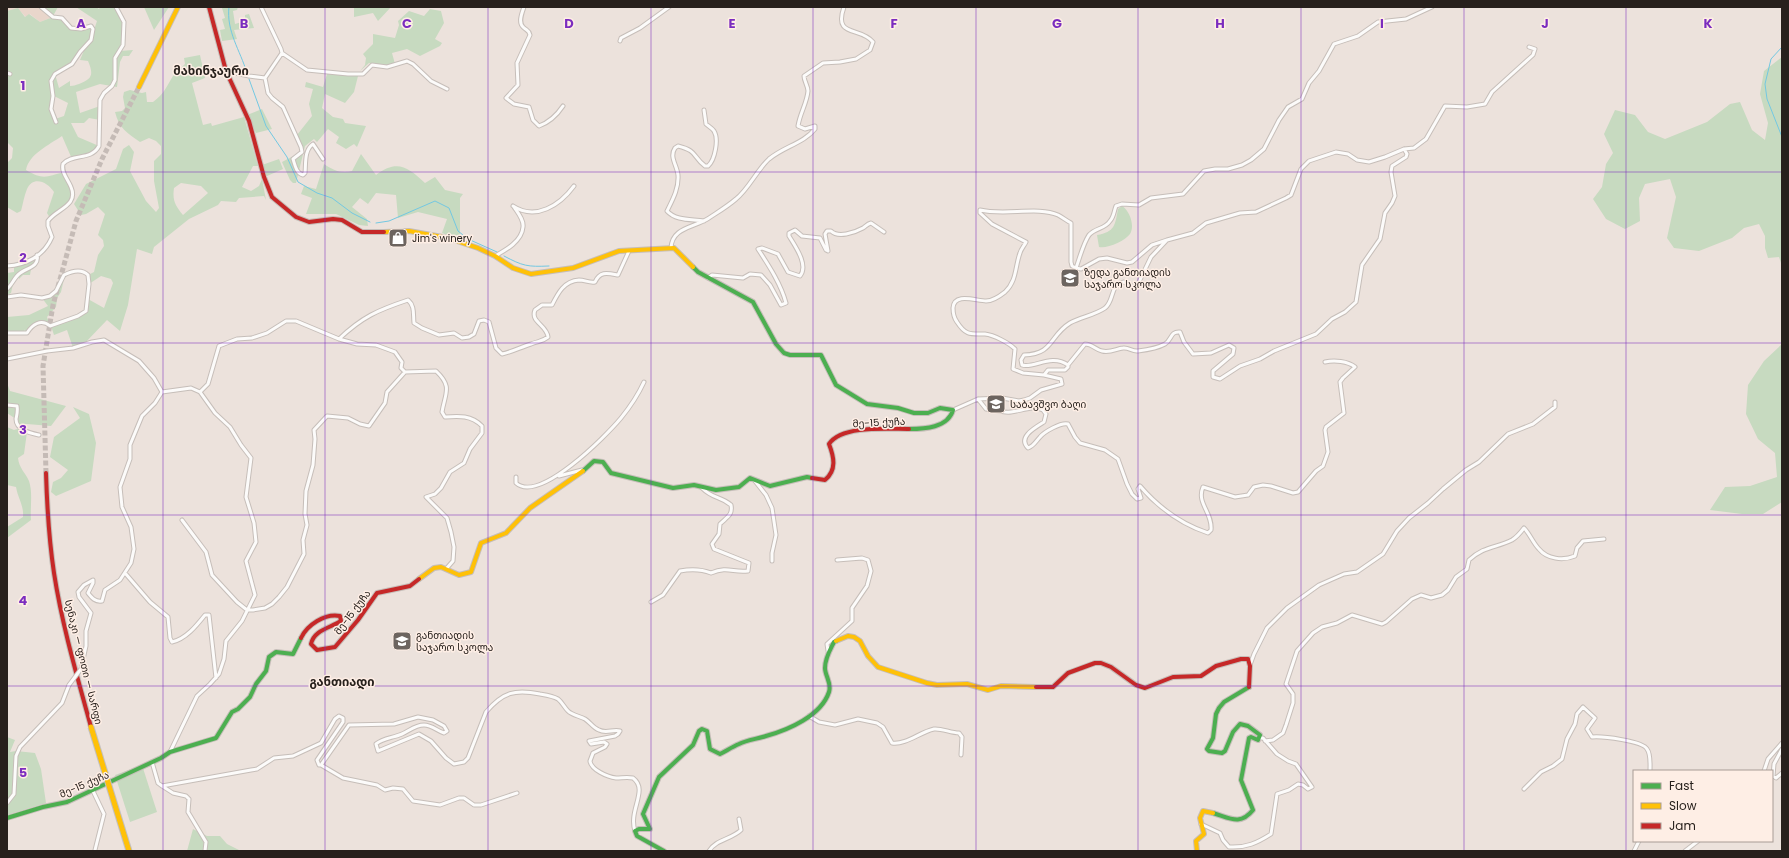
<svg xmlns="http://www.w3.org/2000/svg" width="1789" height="858" font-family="Poppins,'Noto Sans Georgian',sans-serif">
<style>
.built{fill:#e9d6cb}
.green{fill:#c7dac0;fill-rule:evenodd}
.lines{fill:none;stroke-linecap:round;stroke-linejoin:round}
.stream{stroke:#73c8e2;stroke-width:1}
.highway-tunnel{stroke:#c5bbb6;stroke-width:5;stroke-dasharray:5 2.5;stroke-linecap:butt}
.street-casing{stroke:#c6beb9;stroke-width:5}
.fast-casing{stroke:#c6beb9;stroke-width:6}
.slow-casing{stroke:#c6beb9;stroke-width:6}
.jam-casing{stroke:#c6beb9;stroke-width:6}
.street{stroke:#fcfbfa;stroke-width:3}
.fast{stroke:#4caf50;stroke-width:4}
.slow{stroke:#ffc107;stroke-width:4}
.jam{stroke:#c62828;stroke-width:4}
.street-bridge-casing{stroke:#c6beb9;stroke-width:5;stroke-linecap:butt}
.slow-bridge-casing{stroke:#c4c0bc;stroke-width:7;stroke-linecap:butt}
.street-bridge{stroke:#fcfbfa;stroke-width:3}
.slow-bridge{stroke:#ffc107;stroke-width:5}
.grid{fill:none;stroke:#7b2cbf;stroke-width:1;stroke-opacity:0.55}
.labels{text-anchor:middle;stroke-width:3;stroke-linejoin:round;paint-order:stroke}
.poi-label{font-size:10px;fill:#27201c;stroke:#feeee5;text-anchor:start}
.street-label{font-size:10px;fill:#27201c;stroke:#feeee5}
.quarter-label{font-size:12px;font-weight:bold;fill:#27201c;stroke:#feeee5}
.grid-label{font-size:13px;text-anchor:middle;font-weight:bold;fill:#7b2cbf;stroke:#feeee5;stroke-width:3;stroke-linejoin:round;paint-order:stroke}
</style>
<rect width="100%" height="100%" fill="#ece2dc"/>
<path class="built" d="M7 7H41L53 17 40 22 30 14 26 17 18 9 7 11Z"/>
<path class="green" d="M41 7H58L53 16C73 19 63 32 88 26L94 30 97 21 76 7H96L99 9 100 7H116L124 22 123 45 120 51 133 50 129 56H123L120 62 117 87 100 84 76 92 80 113 100 106V120L89 118 84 123H71L78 137 99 146 96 152 72 159 62 136C49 145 29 154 26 170 43 180 46 177 64 172L72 188V200L50 218 47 213 54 192C48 182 33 175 27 189 24 196 23 204 21 211L17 213 7 207V163L12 158 13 148 7 142V11L18 8 25 17 29 14 40 22 53 17ZM85 48 80 60 88 61C94 75 92 79 79 84 75 85 74 86 70 86V81L59 88 55 74 72 64ZM54 96 68 103 64 116 55 119 51 109Z
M144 7H169L154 30Z
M225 7H238L237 10 233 11 235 24 245 21V15L249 14 254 28 234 30 237 39 222 41 220 30 225 29 222 19 225 18 222 8Z
M354 7H391L378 21 373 13 354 17Z
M430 9 441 11 444 23 435 39 442 43 440 46 420 56 407 49 392 53 395 64 387 66 369 63 360 71 365 65 366 58 363 54 373 44V34L395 38 399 25 398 21 409 11 424 16Z
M200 55 205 78 192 83 203 125 211 123 212 126 244 117 258 166H253L242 187 251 191 259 186 262 179 266 200 264 196 239 198 236 202 221 201 218 205 189 219 154 247 152 254 137 249 128 305 120 331 107 320 84 344 73 348 67 330 54 335 51 326 86 311 88 299 104 308 113 283 111 279 101 276 89 284 88 275 94 272 98 255 104 246 103 240 98 235 105 214 98 207 86 214 81 215 74 204 86 184 116 169 123 149 129 145 134 152 130 171 146 201 156 212 159 208 154 181V161L161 154V146L156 141 149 138 140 142C127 133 119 128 115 112L122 111 125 108 123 97 124 92 130 90 142 93 146 92 147 102H153C165 93 166 87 173 76 176 72 181 68 185 64L184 58ZM181 183 201 186 208 193 183 215C176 206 172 201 174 188Z
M1782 57V266L1779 257 1768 258 1765 248V236L1759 224 1744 228 1732 238 1699 251 1674 248 1667 238 1676 197 1670 179 1645 184 1639 198 1640 221 1625 229 1606 219 1593 199 1602 187 1606 164 1613 153 1604 134 1615 110 1635 115 1648 132 1665 139 1707 122 1730 104 1740 102 1752 130 1765 140 1768 123 1760 94 1764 71Z
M327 74 358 76 354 92 345 103 325 94 322 108 333 117 343 119 345 123 366 126 357 147 354 144 346 149 336 143 339 137 328 129 317 142 314 139 305 146 296 183H293L290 180 282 162 301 152 303 147 297 135 312 116 309 104 313 89 305 87 306 82 323 87Z
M262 109 272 129 256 133 247 115Z
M361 154 376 175C397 159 408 167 425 183L435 177 445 190 463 194 460 198V240L442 233 447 219 418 212 398 218 396 195 376 193 368 204 360 198 352 207 367 219 368 226 359 225 336 214H306L312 198 301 194 304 186 316 189 324 164C333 170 341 174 352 171Z
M279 159 283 169 267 176 262 165Z
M1122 206C1130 211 1135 226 1130 234 1125 241 1107 249 1099 247L1097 235C1115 232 1115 225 1118 209Z
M32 260 36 263 31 269 30 275H23L19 279 18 276 13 284 11 293 7 295V273L14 272V265Z
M70 272 64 279 61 292 57 298 56 307 47 317 49 323 34 324 27 333H24L25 329 23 333 7 331V317L29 315 48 306 42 298C61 292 56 279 70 272Z
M1782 344V502L1763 514H1742L1710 510 1725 487 1750 486 1777 477 1775 453 1758 439 1746 414 1748 385 1764 361Z
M7 383 10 391 66 406 51 426 27 424 19 425 16 419 7 413Z
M73 407 89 414 96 443 91 481 56 496 51 492 53 482 61 478 68 470 50 457 54 437 80 418Z
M7 427 14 430 21 428 27 432 24 454 18 458C19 468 25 472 29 481 33 493 30 507 31 520L7 538V527L23 517C24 505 18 499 16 487L7 485Z
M7 737 15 740 10 752 16 751 35 753 41 769 46 803 7 815Z
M142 765 157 812 130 822 115 775Z
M193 829 207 836H220L227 844 241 851H187Z"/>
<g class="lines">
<path class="stream" d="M229 7C226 31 240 50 247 73
M1782 47 1771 59 1765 84 1767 99 1782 137
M249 79 266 126 287 157 298 182 317 193 332 198 352 213 370 222
M376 223 389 221 435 201 449 208 458 231 463 235
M468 239 497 252
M504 256C523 266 527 267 549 266"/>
<path class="highway-tunnel" d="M46 473 43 366 53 305 76 221 102 159 139 87"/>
<defs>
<path id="street" d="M41 7 53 17 62 18 71 28 81 29 91 26 93 29 91 40 80 52 72 64 55 74 51 81 53 96 51 109 56 122
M261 7 281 49 282 53 265 78 268 93 272 98 283 107 301 147 302 152 293 159C295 165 296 173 303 175L305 173C306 164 304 150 313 144L323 159
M524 7C522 13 518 22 523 27 527 31 529 30 530 35L517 63 518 85 506 98 514 104 529 107 533 120 539 126C550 122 557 115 563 106
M620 41 621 38 640 28 669 7
M282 53 307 70 348 74H363L372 65 387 67 407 61 413 64 431 81 447 89
M226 71 249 76 265 78
M7 73 10 74
M513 206C536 221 560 205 574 186
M980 210V213L992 224 1026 242C1024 246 1021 249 1020 253 1015 266 1017 281 1005 292 1000 296 993 301 986 301 976 301 954 292 953 308 953 313 954 318 957 322 966 336 971 334 985 334 994 335 1009 343 1015 349L1013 369 1023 373 1044 375
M980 210C1005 216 1038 206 1058 215 1062 217 1067 221 1071 223V262L1072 266 1076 268
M704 221C691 219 676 221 667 211 673 199 679 188 678 175 677 165 669 157 675 148L678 146C698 151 692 156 705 166H708C715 160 719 139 714 131 712 128 708 126 706 124L704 110
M1167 240 1193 233 1206 223 1240 213 1256 212 1286 198 1291 195 1301 169 1309 161 1336 152 1348 154 1357 160 1369 162 1385 157 1404 149 1414 148 1426 139 1445 106 1467 107 1485 104 1492 92 1533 55 1535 49 1529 47
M671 248C672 227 694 228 709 218 718 212 728 206 736 199 748 190 757 170 769 159 783 147 804 143 815 129V126L805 129 798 126C800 113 807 103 808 91 808 86 804 81 804 76L823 63 840 62 856 59 870 50 873 42C860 26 833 38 844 7
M495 256C506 250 522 241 523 227 524 220 518 213 514 207
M7 266C26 265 44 256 52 237L48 226V221C56 209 79 206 71 187 68 179 61 173 63 164 73 153 91 161 99 146L100 100 104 93 112 86 115 80V58L123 45 124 22 116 7
M708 278 712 275 743 278 750 274 761 275 770 285 781 305 786 303C781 284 769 266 758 249L762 248 778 254 788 272 800 276C809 265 795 246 789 236V233L795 230 802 236 820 238 826 250 828 251 825 234 827 231H831C838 238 854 233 863 228 866 226 867 224 871 223L884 232
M7 289C12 285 14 278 19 274 26 268 40 267 37 255
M7 297 21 295 42 298 50 296 56 291 64 275C72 271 81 268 88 275L89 284 86 311 78 316 50 326C41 318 32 325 27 333H7
M339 339C362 317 378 310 408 300 415 306 413 314 414 323L422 328 439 335 454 333 462 338 469 337 474 334 479 321 484 320 489 322 496 348 502 354C512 352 521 347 531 344 538 341 542 342 548 337 547 325 530 322 535 310L542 305H552C558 293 564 281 579 280 585 280 589 283 595 282 600 271 607 273 618 275L629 251
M7 359 47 351 73 348 92 342 104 340 139 361 154 378 162 392
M1068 365 1085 344C1092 344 1096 350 1102 351 1110 353 1116 349 1123 348 1129 347 1132 352 1138 351 1146 350 1158 348 1165 344 1172 340 1170 331 1180 332L1184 342 1193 354 1211 353 1229 345 1234 348 1233 354 1213 371V377L1220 379 1240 366 1260 359 1274 351 1316 334 1332 319 1345 312 1356 302 1362 265 1380 239 1385 213 1392 203 1395 196 1391 172 1392 166 1406 157 1407 154 1404 149
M200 392 208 384 219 346 237 339 252 338 267 333 286 321H296L339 339 357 344 376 345 395 352 402 362 401 368 405 372 436 371C453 387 445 393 442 412L445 417C459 416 471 415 482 426V433L470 449 464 463 450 472 441 488 435 494 426 497 447 518 451 532 454 547 453 561 446 569
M978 399 986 409C994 410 1003 413 1011 412 1021 411 1034 405 1043 410L1046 414 1044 422C1036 427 1017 437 1028 448 1034 446 1036 441 1040 437 1044 432 1061 422 1068 424L1075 437 1080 443 1105 450 1118 459 1127 484 1132 494 1137 499 1141 498 1138 489 1140 486C1158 507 1181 524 1208 533L1211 530C1213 513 1196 503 1203 487L1235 497 1248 495 1254 487 1263 485 1271 486 1293 493 1298 492 1316 471 1323 466 1328 452 1325 430 1326 427 1344 413 1340 382 1343 378 1355 367C1348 361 1334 360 1325 362
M7 405 17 406C18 411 17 414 16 419 16 430 30 433 39 435
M953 410 978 399 1002 398 1019 401 1024 400 1030 398 1041 390 1062 384 1061 379 1044 375 1048 370H1065L1068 367V365C1051 353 1034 369 1022 365L1021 360 1024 355C1054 354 1049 336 1070 323 1081 317 1095 315 1105 308 1115 300 1109 285 1124 282L1131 286H1137L1151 257 1167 240 1152 245 1132 262 1127 263 1107 258 1099 259 1081 269 1076 268C1080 257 1083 244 1089 235 1095 228 1105 229 1110 221 1114 217 1114 211 1116 206L1122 204 1139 205 1151 198 1183 194 1204 171 1215 169H1228L1242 165 1251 160 1264 149 1279 120 1288 107 1302 99 1309 83 1319 71 1334 44 1358 36 1378 22 1406 19 1432 7
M559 476 582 470
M516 477V483C539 504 606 436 621 418 630 407 638 395 644 382
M755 481 766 495 772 508 776 535 772 553V561
M182 520 206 552 212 575 237 602 247 610H253L265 608 272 604 279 597 287 587 304 554 303 540 307 525 305 514 306 491 313 465 315 439 314 430 327 416 348 418 360 424 369 426 385 403 387 392 405 372
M125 573 150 602 168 617 170 638 172 642C186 639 197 625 205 615H209L216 678
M651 602 663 595 680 571C690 569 701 569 711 573 728 566 733 573 748 571L749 563 714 549 712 544 719 534 720 524C727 517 733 515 731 505 720 496 713 499 702 488
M828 651 827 644 852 621V608L867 586 871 571 868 560 862 558 837 560
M1250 665 1254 654 1267 628 1287 608 1319 585 1344 574 1357 572 1383 554 1397 531 1409 518 1428 503 1443 489 1466 470 1479 462 1508 434 1533 424 1555 407V402
M81 669 86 646V631L91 613 79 597 78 592 84 585 93 580V583L88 593C92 598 95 602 102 601L105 590 120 580 131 563 134 549 131 527 122 507 120 487 130 459V445L142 416 155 403 162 392 191 388 200 392 215 413 230 427 241 445 251 458 246 497 254 523 256 542 246 561 255 595 242 621 226 641 224 659 219 674 210 684 197 696 170 752
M809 716 819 722 835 725 858 719 877 723 883 727 892 743C906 745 920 732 934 729 941 728 951 733 959 733L962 737 961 755
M1265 741 1273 740 1283 733 1286 725 1293 703V694L1286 684 1297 651 1313 633 1322 627 1337 623 1352 615 1382 624 1386 622 1412 599 1421 595 1431 598 1442 595 1448 590 1456 577 1467 569 1469 560C1484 546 1496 548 1512 540 1517 537 1521 532 1524 528 1530 534 1533 543 1539 549 1547 559 1563 561 1575 556L1577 548 1583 541 1604 539
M1782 749 1774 764 1773 776 1776 778 1782 773
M152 762 158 783 162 786 251 770 257 769 274 758 293 756 321 743 335 719 339 716 343 718V722L317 760 319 765H321L349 725 394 724 418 717 433 720 444 726 447 731 444 733C437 731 432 725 424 725 415 725 409 731 402 734 393 738 383 738 376 744L378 751 419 734 431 741 446 758 454 764 464 762 468 758 486 712C503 692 515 689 540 694 546 695 553 696 558 699 562 702 564 707 568 711 572 715 579 716 585 719 590 722 593 728 599 730 606 734 613 729 620 731L618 734 615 736 589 741 591 744 604 742 607 744 605 747 593 753 590 761C591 770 608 777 616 778 622 778 627 777 633 778 649 790 628 810 635 831
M321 765 343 778 377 785 385 790 393 788 403 789 413 801 440 805 459 798H464L474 805H481L517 793
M1764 771 1768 759 1782 743
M162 786 173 793 186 796 189 799 188 812 206 842 205 851
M1524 789 1541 772 1553 766 1562 759 1567 739 1575 724 1577 714 1583 707 1595 718 1587 729 1592 737C1602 736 1643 741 1647 749 1651 754 1650 765 1650 771
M93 791 104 814 95 850
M7 803 14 794 16 756 20 747 62 703 69 685
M1201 824 1220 833 1223 840 1229 847C1246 848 1257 843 1271 834L1277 794 1289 790 1298 784 1303 785 1308 789 1312 787 1296 764 1288 761 1277 754 1263 738H1260
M709 851C715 840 732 839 741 830L739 819
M1634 851 1639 841
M1685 851 1698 841"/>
<path id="fast" d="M693 267 698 272 753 302 776 344 784 353 790 355H821L836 385 867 404 898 408 914 413H928L940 408 953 410C948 428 924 429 909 429
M583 471 594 461 603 462 611 473 673 488 694 485 716 490 739 487 750 478 770 486 807 477 812 478
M1213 813C1230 818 1240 826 1253 810L1241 780 1249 738 1251 737 1258 740 1260 735 1248 726 1240 724 1233 732 1225 751 1222 753 1209 751 1207 749 1213 738 1216 714 1219 708 1224 702 1249 687
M7 818 43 807 67 802 161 758 170 752 216 738 232 712 238 709 250 697 256 684 266 671 269 657 276 652 293 654 301 638
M664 851 637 836 635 831 639 829H650L643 814 659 777 693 745 699 731 702 729 707 731 710 749 720 754C726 751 732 747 739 744 747 740 757 739 766 736 788 730 821 716 829 692 832 683 825 676 825 668 825 658 830 650 834 642L836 641"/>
<path id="slow" d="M139 87 178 7
M384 232 409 231 448 238 478 248 495 256 513 268 531 274 573 268 619 251 674 248 693 267
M419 579 434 568 441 567 459 575 471 572 481 543 506 533 530 508 583 471
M836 641 848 636 854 637 860 641 868 656 878 667 927 683 937 685 967 684 988 690 1001 686 1036 687
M1197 851 1196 841 1204 834 1200 818 1203 811 1213 813"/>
<path id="jam" d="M209 7 226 71 249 121 264 177 272 197 296 217 309 222 333 219 342 220 362 232H384
M46 473C47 506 49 540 54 573 62 625 77 676 91 727
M812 478 825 480C837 470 834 457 829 444 842 425 887 429 909 429
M301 638C307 625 325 613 340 616L341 621C330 628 314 630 311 644L317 650 335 647 358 620 377 593 410 586 419 579
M1036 687H1053L1068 673 1095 663H1101L1111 667 1136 685 1145 688 1173 677 1201 676 1216 666 1241 659H1248L1250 666 1249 687"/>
</defs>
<use href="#street" class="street-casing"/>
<use href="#fast" class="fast-casing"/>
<use href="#slow" class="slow-casing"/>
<use href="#jam" class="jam-casing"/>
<use href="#street" class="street"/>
<use href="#fast" class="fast"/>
<use href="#slow" class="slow"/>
<use href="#jam" class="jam"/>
<defs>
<path id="street-bridge" d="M69 685 81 669"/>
<path id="slow-bridge" d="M91 727 129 851"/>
</defs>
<use href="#street-bridge" class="street-bridge-casing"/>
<use href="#slow-bridge" class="slow-bridge-casing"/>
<use href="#street-bridge" class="street-bridge"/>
<use href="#slow-bridge" class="slow-bridge"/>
</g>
<path class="grid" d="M163 7V851M325 7V851M488 7V851M651 7V851M813 7V851M976 7V851M1138 7V851M1301 7V851M1464 7V851M1626 7V851M7 172H1782M7 343H1782M7 515H1782M7 686H1782"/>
<defs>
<symbol id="shop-square" viewBox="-11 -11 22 22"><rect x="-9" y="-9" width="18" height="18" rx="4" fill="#6c645f" stroke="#feeee5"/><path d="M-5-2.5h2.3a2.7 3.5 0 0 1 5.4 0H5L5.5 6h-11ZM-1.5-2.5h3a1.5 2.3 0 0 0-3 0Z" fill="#fff"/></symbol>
<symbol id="school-square" viewBox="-11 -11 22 22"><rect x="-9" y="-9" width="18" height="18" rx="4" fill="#6c645f" stroke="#feeee5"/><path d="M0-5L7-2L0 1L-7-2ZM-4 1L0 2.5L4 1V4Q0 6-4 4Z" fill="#fff"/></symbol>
</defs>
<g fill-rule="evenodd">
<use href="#shop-square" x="387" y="227" width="22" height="22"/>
<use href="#school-square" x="1059" y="267" width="22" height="22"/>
<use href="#school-square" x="985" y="393" width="22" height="22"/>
<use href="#school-square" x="391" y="630" width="22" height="22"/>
</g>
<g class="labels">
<g class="poi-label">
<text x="412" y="242">Jim's winery</text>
<text x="1084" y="276">ზედა განთიადის<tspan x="1084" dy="12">საჯარო სკოლა</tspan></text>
<text x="1010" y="408">საბავშვო ბაღი</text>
<text x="416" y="639">განთიადის<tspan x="416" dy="12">საჯარო სკოლა</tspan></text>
</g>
<g class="street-label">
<text transform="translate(879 422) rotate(-3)" y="4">მე-15 ქუჩა</text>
<text transform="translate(352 612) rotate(-53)" y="4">მე-15 ქუჩა</text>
<text transform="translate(84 662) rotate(76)" y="4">სენაკი — ფოთი — სარფი</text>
<text transform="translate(84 784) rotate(-23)" y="4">მე-15 ქუჩა</text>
</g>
<g class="quarter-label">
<text x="211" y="75">მახინჯაური</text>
<text x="342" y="686">განთიადი</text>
</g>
</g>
<g class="grid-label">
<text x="81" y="28">A</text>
<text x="244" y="28">B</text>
<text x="407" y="28">C</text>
<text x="569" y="28">D</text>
<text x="732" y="28">E</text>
<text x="894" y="28">F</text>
<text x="1057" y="28">G</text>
<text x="1220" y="28">H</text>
<text x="1382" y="28">I</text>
<text x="1545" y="28">J</text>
<text x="1708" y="28">K</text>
<text x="23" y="90">1</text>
<text x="23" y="262">2</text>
<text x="23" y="434">3</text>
<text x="23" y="605">4</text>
<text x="23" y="777">5</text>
</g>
<rect width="1789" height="858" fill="none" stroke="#27201c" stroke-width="16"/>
<rect x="1633" y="770" width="140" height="72" fill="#feeee5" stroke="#a89c95"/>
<rect x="1641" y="783" width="20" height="6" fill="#4caf50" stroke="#a89c95"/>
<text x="1669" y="790" font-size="12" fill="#27201c">Fast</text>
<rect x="1641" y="803" width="20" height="6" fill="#ffc107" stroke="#a89c95"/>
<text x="1669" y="810" font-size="12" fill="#27201c">Slow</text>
<rect x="1641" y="823" width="20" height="6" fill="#c62828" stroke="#a89c95"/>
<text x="1669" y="830" font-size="12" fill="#27201c">Jam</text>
</svg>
